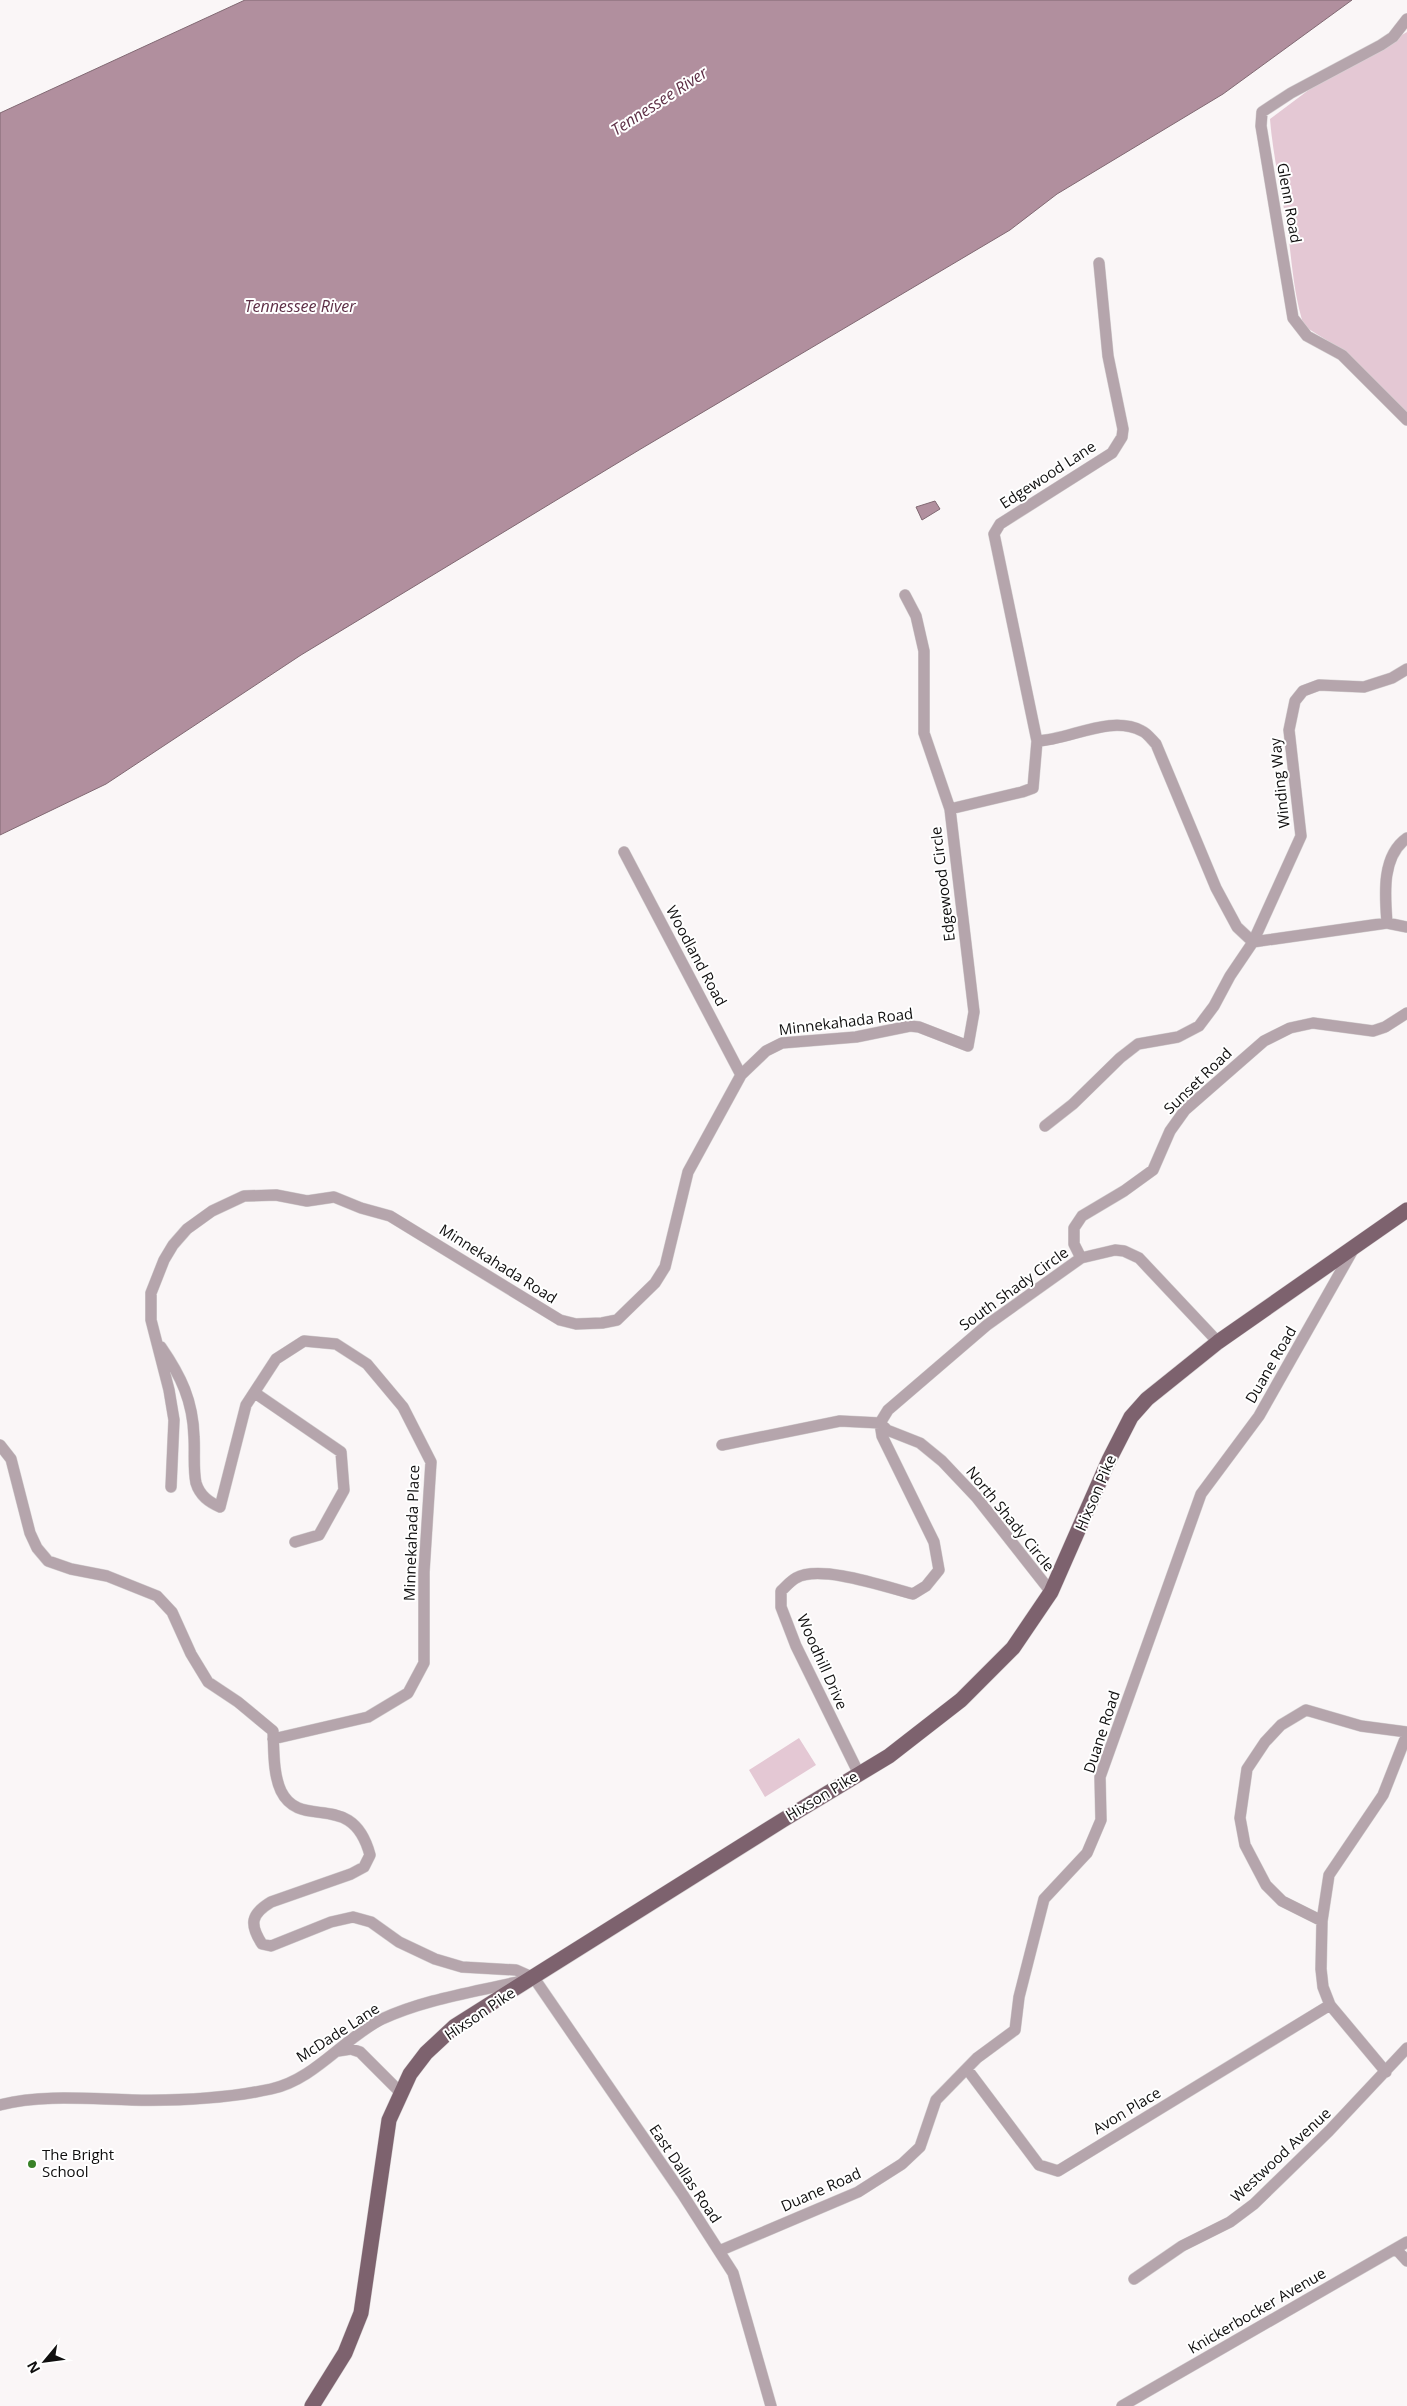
<svg xmlns="http://www.w3.org/2000/svg" width="1407" height="2406" font-family="'Open Sans',sans-serif">
<style>
.green{fill:#e4c8d4}
.water{fill:#b18f9e;stroke:#816973}
.lines{fill:none;stroke-linecap:round;stroke-linejoin:round}
.minor-casing{stroke:#d5d1d2;stroke-width:12}
.major-casing{stroke:#d5d1d2;stroke-width:16}
.minor{stroke:#b5a5ac;stroke-width:11}
.major{stroke:#7d626e;stroke-width:15}
.poi-dot{fill:#398228;stroke:#fff;stroke-width:2}
.labels{text-anchor:middle;stroke-width:4;stroke-linejoin:round;paint-order:stroke}
.street-label{font-size:15px;fill:#100f0f;stroke:#fff}
.poi-label{font-size:15px;fill:#100f0f;stroke:#fff;text-anchor:start}
.water-label{font-size:16px;font-style:italic;fill:#5e2f46;stroke:#fff}
</style>
<rect width="100%" height="100%" fill="#faf6f7"/>
<path class="green" d="M1407 32V414L1339 348 1304 326C1294 296 1292 264 1288 232 1282 194 1273 157 1270 119L1314 86Z
M799 1738 816 1765 765 1797 749 1770Z"/>
<path class="water" d="M245 0H1352L1223 94 1057 194 1010 230 639 450 301 655 106 784 0 835V113Z
M935 501 940 509 922 520 916 507Z"/>
<g class="lines">
<defs>
<path id="minor" d="M1407 19 1393 37 1381 45 1291 93 1262 112 1261 126 1293 318 1307 336 1342 355 1407 420
M1037 741C1070 740 1110 714 1142 731 1147 733 1152 740 1156 744L1216 888 1237 927 1253 942
M950 809 1022 792 1033 788 1037 741 994 534 1000 524 1112 453 1122 437 1123 429 1108 356 1099 263
M624 852 741 1075
M1387 923C1385 896 1381 856 1407 838
M1253 942 1387 923 1407 927
M1045 1126 1073 1104 1120 1058 1138 1044 1178 1037 1199 1026 1214 1006 1230 976 1253 942 1301 836 1289 730 1295 701 1303 691 1319 685 1364 687 1392 678 1407 669
M1081 1258 1074 1244V1228L1082 1216 1124 1191 1153 1170 1170 1131 1185 1110 1264 1041 1290 1028 1313 1023 1373 1031 1385 1027 1407 1013
M161 1347C181 1376 193 1401 194 1437 195 1451 193 1469 196 1483 200 1496 209 1502 220 1507L246 1405 276 1359 304 1341 336 1344 367 1364 403 1407 431 1462 424 1572V1663L408 1693 368 1717 273 1739
M255 1393 341 1452 344 1490 319 1535 295 1542
M0 1445 11 1459 30 1533 37 1548 48 1561 71 1569 107 1576 157 1596 172 1612 191 1654 208 1682 238 1702 273 1731C274 1750 273 1774 281 1791 301 1832 352 1788 370 1855L364 1867 351 1874 271 1902C251 1914 249 1924 262 1944L271 1946 331 1922 353 1917 371 1922 399 1942 435 1959 462 1967 516 1970 534 1978
M722 1445 840 1421 880 1423 887 1430 920 1443 942 1461 977 1498 1051 1592
M171 1487 174 1420 169 1390 151 1320V1293L164 1260 173 1245 187 1229 212 1211 244 1196 276 1195 307 1201 334 1197 361 1208 390 1216 560 1320 576 1324 602 1323 617 1320 655 1283 665 1267 688 1172 741 1075 766 1051 782 1043 856 1037 910 1026 919 1027 968 1046 974 1012 950 809 924 733V651L916 616 905 595
M859 1774 796 1646 781 1607V1591C786 1587 790 1581 796 1578 820 1564 886 1587 913 1594L926 1586 939 1570 934 1542 882 1436 880 1423 888 1410 987 1325 1081 1258 1115 1250 1124 1251 1139 1258 1218 1342
M1322 1921 1282 1901 1266 1885 1245 1845 1240 1818 1247 1769 1265 1742 1281 1725 1306 1710 1361 1726 1407 1732
M534 1978 683 2195 733 2273 771 2406
M338 2051 351 2049 360 2052 401 2093
M967 2069 1039 2165 1058 2171 1330 2005
M1386 2072 1330 2005 1323 1987 1321 1969 1322 1921 1329 1875 1383 1795 1407 1734
M0 2105C42 2094 89 2099 132 2100 178 2101 225 2099 271 2089 314 2080 344 2038 382 2019 425 1999 475 1992 521 1981
M1396 2249 1407 2261
M719 2251 858 2192 902 2164 920 2147 936 2100 977 2058 1015 2030 1019 1997 1044 1899 1087 1853 1101 1820 1100 1777 1201 1494 1259 1416 1354 1248
M1134 2279 1182 2246 1230 2222 1254 2204 1329 2131 1407 2048
M1122 2406 1407 2242"/>
<path id="major" d="M312 2406 345 2353 361 2313 389 2120 410 2074 426 2053 455 2026 783 1820 889 1756 961 1700 1013 1648 1051 1592 1109 1460 1131 1417 1147 1399 1218 1342 1407 1210"/>
</defs>
<use href="#minor" class="minor-casing"/>
<use href="#major" class="major-casing"/>
<use href="#minor" class="minor"/>
<use href="#major" class="major"/>
</g>
<circle class="poi-dot" cx="32" cy="2164" r="5"/>
<g class="labels">
<g class="street-label">
<text transform="translate(1289 203) rotate(80)" y="5">Glenn Road</text>
<text transform="translate(1048 475) rotate(-33)" y="5">Edgewood Lane</text>
<text transform="translate(1280 783) rotate(-96)" y="5">Winding Way</text>
<text transform="translate(943 884) rotate(-97)" y="5">Edgewood Circle</text>
<text transform="translate(696 956) rotate(62)" y="5">Woodland Road</text>
<text transform="translate(846 1022) rotate(-7)" y="5">Minnekahada Road</text>
<text transform="translate(1198 1081) rotate(-44)" y="5">Sunset Road</text>
<text transform="translate(498 1264) rotate(32)" y="5">Minnekahada Road</text>
<text transform="translate(1014 1289) rotate(-36)" y="5">South Shady Circle</text>
<text transform="translate(1271 1365) rotate(-60)" y="5">Duane Road</text>
<text transform="translate(1096 1493) rotate(-67)" y="5">Hixson Pike</text>
<text transform="translate(1010 1519) rotate(51)" y="5">North Shady Circle</text>
<text transform="translate(412 1533) rotate(-88)" y="5">Minnekahada Place</text>
<text transform="translate(822 1662) rotate(66)" y="5">Woodhill Drive</text>
<text transform="translate(1102 1732) rotate(-72)" y="5">Duane Road</text>
<text transform="translate(822 1796) rotate(-31)" y="5">Hixson Pike</text>
<text transform="translate(480 2014) rotate(-34)" y="5">Hixson Pike</text>
<text transform="translate(338 2033) rotate(-33)" y="5">McDade Lane</text>
<text transform="translate(1127 2111) rotate(-31)" y="5">Avon Place</text>
<text transform="translate(1281 2155) rotate(-43)" y="5">Westwood Avenue</text>
<text transform="translate(685 2174) rotate(56)" y="5">East Dallas Road</text>
<text transform="translate(821 2190) rotate(-24)" y="5">Duane Road</text>
<text transform="translate(1257 2311) rotate(-30)" y="5">Knickerbocker Avenue</text>
</g>
<g class="poi-label">
<text x="42" y="2160">The Bright<tspan x="42" dy="17">School</tspan></text>
</g>
<g class="water-label">
<text transform="translate(659 101) rotate(-33)" y="6">Tennessee River</text>
<text x="300" y="312">Tennessee River</text>
</g>
</g>
<g transform="translate(45 2361) rotate(241)" stroke="#ffffff" stroke-width="4" paint-order="stroke">
<path d="M0-4L9 19L0 12L-9 19Z" fill="#100f0f"/>
<text y="-8" font-size="14" font-weight="bold" text-anchor="middle" fill="#100f0f">N</text>
</g>
</svg>
